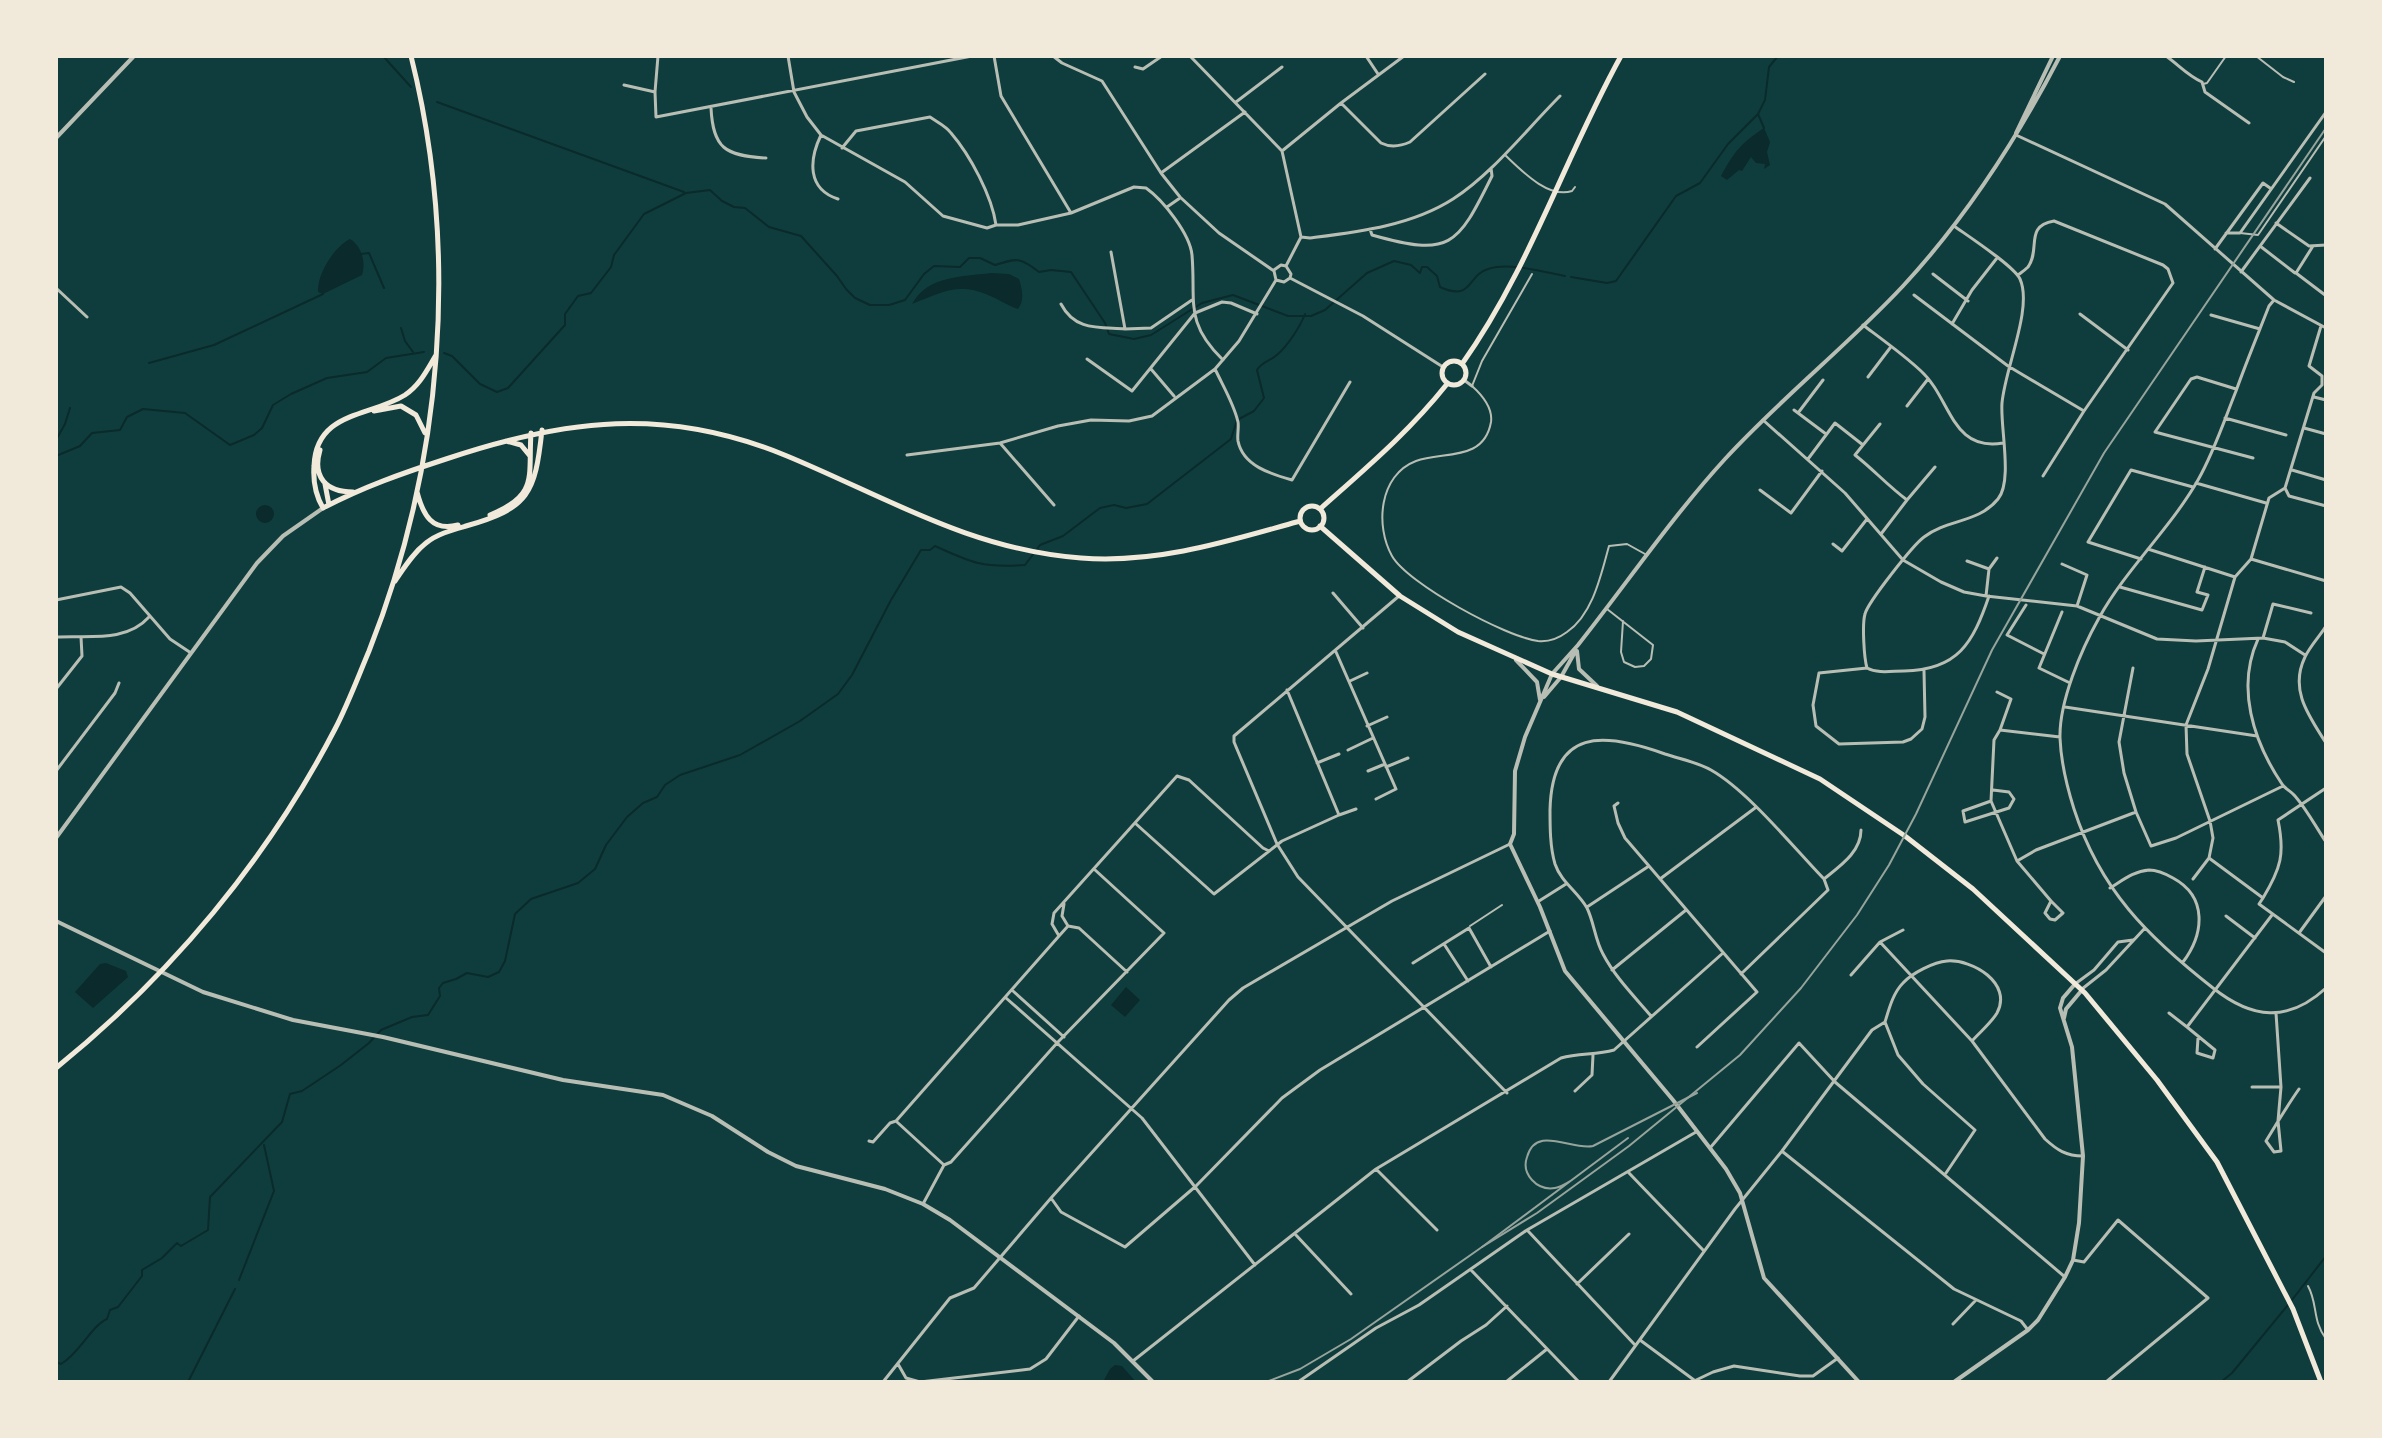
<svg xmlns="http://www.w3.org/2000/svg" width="2382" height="1438" font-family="Helvetica,sans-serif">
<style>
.water{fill:#0a2a2b}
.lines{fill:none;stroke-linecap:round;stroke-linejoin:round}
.stream{stroke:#0a2a2b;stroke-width:2}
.service{stroke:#b8beb3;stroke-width:2}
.pedestrian{stroke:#b8beb3;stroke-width:2}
.minor{stroke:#b8beb3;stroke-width:3}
.tertiary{stroke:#b8beb3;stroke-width:4}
.secondary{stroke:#f1e9da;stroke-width:5}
.tram{stroke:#97a49c;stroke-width:2}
.rail{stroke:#97a49c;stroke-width:2}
</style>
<rect width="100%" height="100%" fill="#0f3d3e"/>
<path class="water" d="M1764 128 1770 142 1767 152 1770 165 1764 169 1765 164 1756 163 1751 157 1742 171 1739 170 1727 180 1721 176C1734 152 1741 143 1764 128Z
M350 239C362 246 366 263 362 275L323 294 318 292C317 274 334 247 350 239Z
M991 273 1009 274 1019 279C1022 289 1025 300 1018 309 1008 306 999 299 988 295 957 282 941 293 912 304 928 275 962 277 991 273Z
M256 514a9 9 0 1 1 18 0a9 9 0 1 1-18 0Z
M106 963 126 971 128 977 93 1008 75 992 100 964Z
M1126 987 1140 1000 1125 1017 1111 1005Z
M1115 1365 1122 1366 1136 1382H1103L1110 1369Z"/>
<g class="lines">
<path class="stream" d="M383 56 411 87
M437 102 684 192
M1758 114 1764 128
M361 254 369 253 384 288
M1571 277 1607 283 1616 281 1676 196 1700 183 1728 144 1758 114 1765 100 1769 67 1778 56
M401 328 405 341 413 352
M444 353 452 356 480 384 497 392 508 388 565 325V314L578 296 591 293 611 267 614 255 644 214 686 193 710 190 722 201 734 207 745 208 769 227 801 236 837 276 846 289 855 298 870 305H889L905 300 924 274 934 266 960 267 969 258H980L995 265C1017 258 1020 257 1039 272L1051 270 1071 272 1105 323 1109 334 1134 339 1151 335 1202 303 1233 295 1288 316H1311L1325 310 1367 273 1394 261 1411 265 1420 273 1422 267H1427L1437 276 1440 287C1473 302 1467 275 1488 269 1510 262 1543 272 1565 276
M149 363 214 345 323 294
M56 440 65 424 70 408
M56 456 80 446 92 433 120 430 127 417 143 409 185 413 230 445 254 435 262 428 273 405 291 394 327 378 367 372 386 358 424 352
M239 1280 274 1191 264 1145
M2292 1300 2326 1256
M56 1362 61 1364C80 1353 91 1326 107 1319L110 1310 118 1307 142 1276V1270L162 1258 177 1243 181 1246 208 1230 210 1197 282 1122 290 1094 302 1091 341 1065 369 1043 381 1030 412 1017 428 1015 440 996 439 988 443 983 456 979 467 973 488 977 499 972 505 961 515 914 531 899 578 883 595 869 606 845 627 817 643 803 657 797 665 785 680 775 740 755 800 721 838 694 852 675 891 600 921 550H930L935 546C972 563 983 568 1025 565L1040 545 1063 536 1100 508 1114 505 1126 508 1147 504 1231 439 1237 420 1254 411 1264 398 1257 370C1262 361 1271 361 1278 354 1288 345 1300 327 1305 314
M188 1382 235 1289
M2221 1382 2232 1373 2288 1305"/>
<path class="service" d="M1505 155C1521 170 1548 199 1572 191L1575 187
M2240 233 2258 235 2326 136
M1532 274 1482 361 1472 386C1482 395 1493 407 1491 422 1484 462 1443 451 1416 461 1379 475 1375 526 1392 556 1408 584 1506 637 1538 641 1548 642 1559 638 1567 632 1593 614 1601 575 1609 546L1627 544 1645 554
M1607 609 1653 645 1651 659 1644 666 1635 667 1624 662 1621 652 1623 621
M1470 926 1502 905
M2308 1286C2318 1304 2312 1320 2326 1339"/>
<path class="pedestrian" d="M2256 56 2283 77 2294 82
M2203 84 2207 83 2226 56"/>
<path class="minor" d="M658 56 655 92 656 117 972 56
M788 56 794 92 807 117 821 135 905 182 943 216 987 228 996 225H1018L1071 213 1134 187 1146 188C1163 200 1190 234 1192 255 1196 302 1184 322 1223 360
M994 56 1001 96 1071 213
M1053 56 1062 63 1102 81 1161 173 1180 197 1219 233 1274 271 1276 280
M1190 56 1282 151 1301 237
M1366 56 1378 74
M2166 56C2180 66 2187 75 2202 82L2205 92 2249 123
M1135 67 1143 69 1162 56
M624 85 655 92
M1236 102 1282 67
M1341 103 1381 143C1391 148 1401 146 1410 142L1485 74
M711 108C713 148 725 156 766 158
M821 135C809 160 807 189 838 199
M2016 135 2165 204 2274 300 2326 328
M842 148 856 131 930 117C937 122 946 126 951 133 970 155 992 196 996 225
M1282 151 1341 103 1404 56
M1161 173 1245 112
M1167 207 1180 198
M2276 223 2309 246 2326 245
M1954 226C1968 236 2014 266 2020 279 2033 308 2005 368 2002 403 2000 427 2013 481 1998 499 1979 523 1947 519 1924 537 1913 545 1868 602 1865 614 1862 624 1864 658 1867 668 1878 674 1892 671 1904 671 1958 670 1973 643 1989 596
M1370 229 1372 235C1450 257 1457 247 1492 176L1491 168
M2226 233H2240L2326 112
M1301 237 1310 238C1357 232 1411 226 1453 199 1492 174 1527 129 1560 96
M2260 246 2295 273
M2313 246 2296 273 2325 295
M2215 249 2263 183 2270 188
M1111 252 1125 329 1151 328 1192 300
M1286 266 1301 237
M1274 270 1281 265 1286 266 1291 274 1290 278
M2241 272 2310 178
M1933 274 1968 301
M2018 275C2022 272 2025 270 2028 267 2041 249 2024 226 2054 221L2163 265 2168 269 2173 283 2084 411 2043 476
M1290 278 1363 316 1443 367
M1276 280 1284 282 1290 278
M56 288 87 317
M1914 295 2008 366 2084 411
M2274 300 2269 306C2258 334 2246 363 2236 391 2224 421 2214 452 2198 480 2170 529 2126 569 2099 618 2081 650 2059 702 2060 738 2061 762 2067 787 2074 809 2100 890 2148 937 2213 988 2252 1019 2288 1023 2326 988
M1061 304C1075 331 1099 327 1125 329
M2080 314 2128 350
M2211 315 2260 329
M1952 324 1972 290 1997 258
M1863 325C1883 340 1904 355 1921 371 1951 398 1951 452 2003 443
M1087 359 1132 391 1195 313 1222 302 1231 303 1257 314
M1151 369 1174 396
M1215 369C1223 386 1234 404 1238 422 1239 428 1237 435 1238 441 1243 466 1271 474 1292 480L1350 382
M1868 377 1890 348
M1464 380 1472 386
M2236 389 2197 377 2191 379 2155 432 2253 458
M2314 397 2326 400
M1907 406 1928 379
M1794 410 1826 434
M1798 413 1823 380
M2225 418 2286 435
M1763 420 1845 493 1903 560 1941 582 1964 592 1986 596 2077 606 2157 639 2196 641 2263 638 2285 642 2305 655
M2304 428 2326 434
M1000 443 1054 505
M1863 445 1880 424
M907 455 1000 443 1058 426 1091 420 1129 421 1152 416 1215 369 1239 341 1276 280
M1808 459 1835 423 1863 445 1855 455C1874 470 1887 485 1907 500L1881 534
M2292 470 2326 480
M2196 483 2266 503
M2285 488 2289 496 2326 506
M1760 490 1791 513 1822 471
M1907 500 1935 467
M1833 544 1842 551 1867 519
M2148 549 2235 577
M2141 559 2088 542 2131 470 2193 487
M2251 559 2326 581
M1967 561 1989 569 1986 596
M2062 564 2087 575 2077 606
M1989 569 1997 558
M2120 587 2202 610 2208 595 2197 592 2205 567
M1333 593 1363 628
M1399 596 1234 736V742L1277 844 1298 877 1507 1093
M56 600 121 587 130 593 170 639 191 653
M2026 605 2007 635 2044 654
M2062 612 2039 668 2070 683
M2326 626C2320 636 2310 646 2305 657 2289 690 2309 716 2326 743
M56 637C87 635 126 643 149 617
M2263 638 2273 604 2311 613
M2258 639C2236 687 2253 741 2282 784 2285 789 2291 791 2295 796 2307 810 2316 827 2326 842
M1336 652 1396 789 1376 799
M1867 668 1819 673 1813 705 1816 726 1839 744 1903 742 1911 739 1922 729 1925 717 1924 671
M2133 668 2119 742 2124 773 2136 812
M1350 681 1367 673
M56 689 82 656 81 637
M1997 692 2011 699 2000 730 2060 737
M2065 707 2257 736
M1367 726 1387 717
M1348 750 1373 738
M1317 763 1339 754
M1386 767 1408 758
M56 771 115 693 119 683
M1368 771 1385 764
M1993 790 2009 792 2014 799 2009 808 1965 822 1963 811 1991 801 1994 740 2000 730
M1991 801 2017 861 2051 901 2045 913 2050 919 2055 920 2063 913 2051 901
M1618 803 1614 806 1618 823 1625 838 1757 992 1697 1047
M1339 815 1356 809
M1135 823 1214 894 1282 841 1339 815 1287 690
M2209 858 2263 898 2259 904 2326 953
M2017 861 2036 850 2136 812 2151 846 2176 838 2283 786
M1660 879 1755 808
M2193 879 2209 858 2213 838 2210 821 2187 754 2186 725 2208 669 2235 577 2251 559 2269 498 2285 488 2314 393 2322 385V376L2309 366 2321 326
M2110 888C2123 880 2134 871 2149 870 2156 870 2166 874 2173 878 2208 897 2204 934 2183 962
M2263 898C2281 868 2285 854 2278 820L2326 788
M1539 901 1566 884
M1064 904 1062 916 1068 926 1059 936 1052 924 1054 913 1177 776 1189 780 1263 848 1269 851
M1587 907 1649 866
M2226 916 2255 938
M1068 926 1079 928 1127 972
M2299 933 2326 896
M1880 942 1972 1041 2045 1139C2057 1150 2066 1156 2083 1156
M1444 944 1468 981
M1413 963 1469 928 1491 967
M1612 970 1686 910
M1741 974 1828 890 1824 879C1840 866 1861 852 1861 830
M1851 975 1880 942 1903 930
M2075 984 2094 970 2118 942 2133 940
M2082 989 2106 970 2145 928
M1013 991 1064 1037
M1006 998 1142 1118 1255 1265
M2169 1013 2187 1027
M2276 1013 2281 1087 2278 1121 2281 1151 2274 1152 2266 1141C2277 1123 2287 1106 2299 1089
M1651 1016C1634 996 1615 977 1603 954 1595 940 1594 922 1587 908 1578 892 1561 882 1555 864 1550 847 1550 827 1550 810 1552 727 1604 732 1665 754 1680 759 1697 762 1711 770 1748 791 1793 847 1824 879
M2198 1038 2197 1053 2213 1058 2215 1050 2187 1027 2272 915
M2252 1087H2280
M1575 1091 1592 1075 1593 1055
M897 1122 944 1165
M869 1141 873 1142 890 1123 896 1121 1059 936
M1710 1148 1799 1043 1835 1082 2065 1277
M1783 1152 1954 1289 2021 1321 2028 1330
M1376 1169 1437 1230
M1629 1173 1704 1251
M1946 1173 1975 1130 1923 1084 1898 1055 1885 1022C1889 1009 1893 993 1903 983 1912 973 1934 962 1947 961 1972 959 2013 983 1997 1013 1991 1023 1980 1032 1972 1041
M1051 1198 1061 1212 1125 1247 1196 1186 1282 1098 1320 1070 1550 931
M923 1204 944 1165 951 1162 1057 1043 1164 933 1094 869
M1528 1231 1635 1345
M1295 1234 1351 1294
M2073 1260 2084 1262 2118 1220 2208 1298 2106 1382
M1471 1270 1579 1382
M1577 1284 1629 1234
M1953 1324 1976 1300
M1640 1340 1694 1380
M1133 1361 1376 1169 1561 1058C1579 1053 1596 1055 1614 1050L1723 953
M898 1364 906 1378 920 1382 1030 1369 1046 1359 1079 1316
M883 1382 950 1298 974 1288 1051 1198 1229 1000 1243 988 1392 901 1510 844
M1298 1382 1376 1328 1419 1305 1527 1230 1696 1132
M1407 1382 1461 1341 1486 1325 1507 1306
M1506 1382 1547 1349
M1609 1382 1735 1209 1782 1151 1872 1030 1885 1022
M1692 1382 1713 1372 1734 1366 1800 1376H1813L1838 1358"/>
<path class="tertiary" d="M2016 133 2053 56
M56 138 134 56
M1577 651 1579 669 1597 686
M1516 660 1537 682 1540 700
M1544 697 1561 677 1575 652
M56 838 257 563 283 536 323 508
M56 921 203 992 293 1020 383 1037 563 1080 663 1095 712 1116 768 1152 796 1166 885 1189 923 1204 950 1220 1114 1343 1153 1382
M2064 1018 2066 1009 2082 990
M1859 1382 1764 1278 1740 1193 1726 1169 1673 1100 1565 971 1540 907 1510 844 1514 834 1515 771 1525 737 1552 674 1578 645C1627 583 1672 517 1725 459 1781 398 1847 346 1903 286 1967 217 2017 139 2060 56
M1954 1382 2028 1330 2038 1320 2065 1277 2073 1260 2079 1223 2083 1156 2072 1047 2060 1008 2063 998 2075 984"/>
<path class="secondary" d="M436 355C427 370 420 385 405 395 370 417 316 411 314 466 313 480 316 496 323 508 363 487 403 473 446 459 565 419 667 406 787 456 886 497 971 550 1081 558 1157 564 1229 541 1300 521
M1442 373a12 12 0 1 1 24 0a12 12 0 1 1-24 0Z
M1462 364C1529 270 1565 157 1621 56
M374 411 401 406 416 415 425 433
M506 441 521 445 530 456
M320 450C312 477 326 492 353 492
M325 484 329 505
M417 492C423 515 432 532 458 525
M1300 518a12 12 0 1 1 24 0a12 12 0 1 1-24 0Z
M1320 509C1366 468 1408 433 1447 384
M490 515C539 495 528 477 531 433
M1320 526 1400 596 1458 632 1552 674 1677 712 1820 779 1905 836 1973 889 2085 993 2157 1080 2217 1162 2293 1309 2321 1382
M395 581C404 568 413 553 426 543 437 534 452 530 466 526 529 508 535 494 542 430
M56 1068C171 975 267 860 335 729 348 704 358 677 369 651 443 464 460 252 411 56"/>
<path class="tram" d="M1572 1180C1567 1183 1561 1187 1555 1188 1537 1191 1521 1174 1527 1157 1536 1124 1572 1151 1593 1146L1697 1093
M1482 1247 1628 1138"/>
<path class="rail" d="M1266 1382 1300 1369 1351 1339 1482 1247 1537 1213 1629 1146 1740 1055 1801 988 1857 915 1889 865 1916 814 1992 650 2104 453 2326 128"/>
</g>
<rect width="2382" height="1438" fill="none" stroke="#f1e9da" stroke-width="116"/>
</svg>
